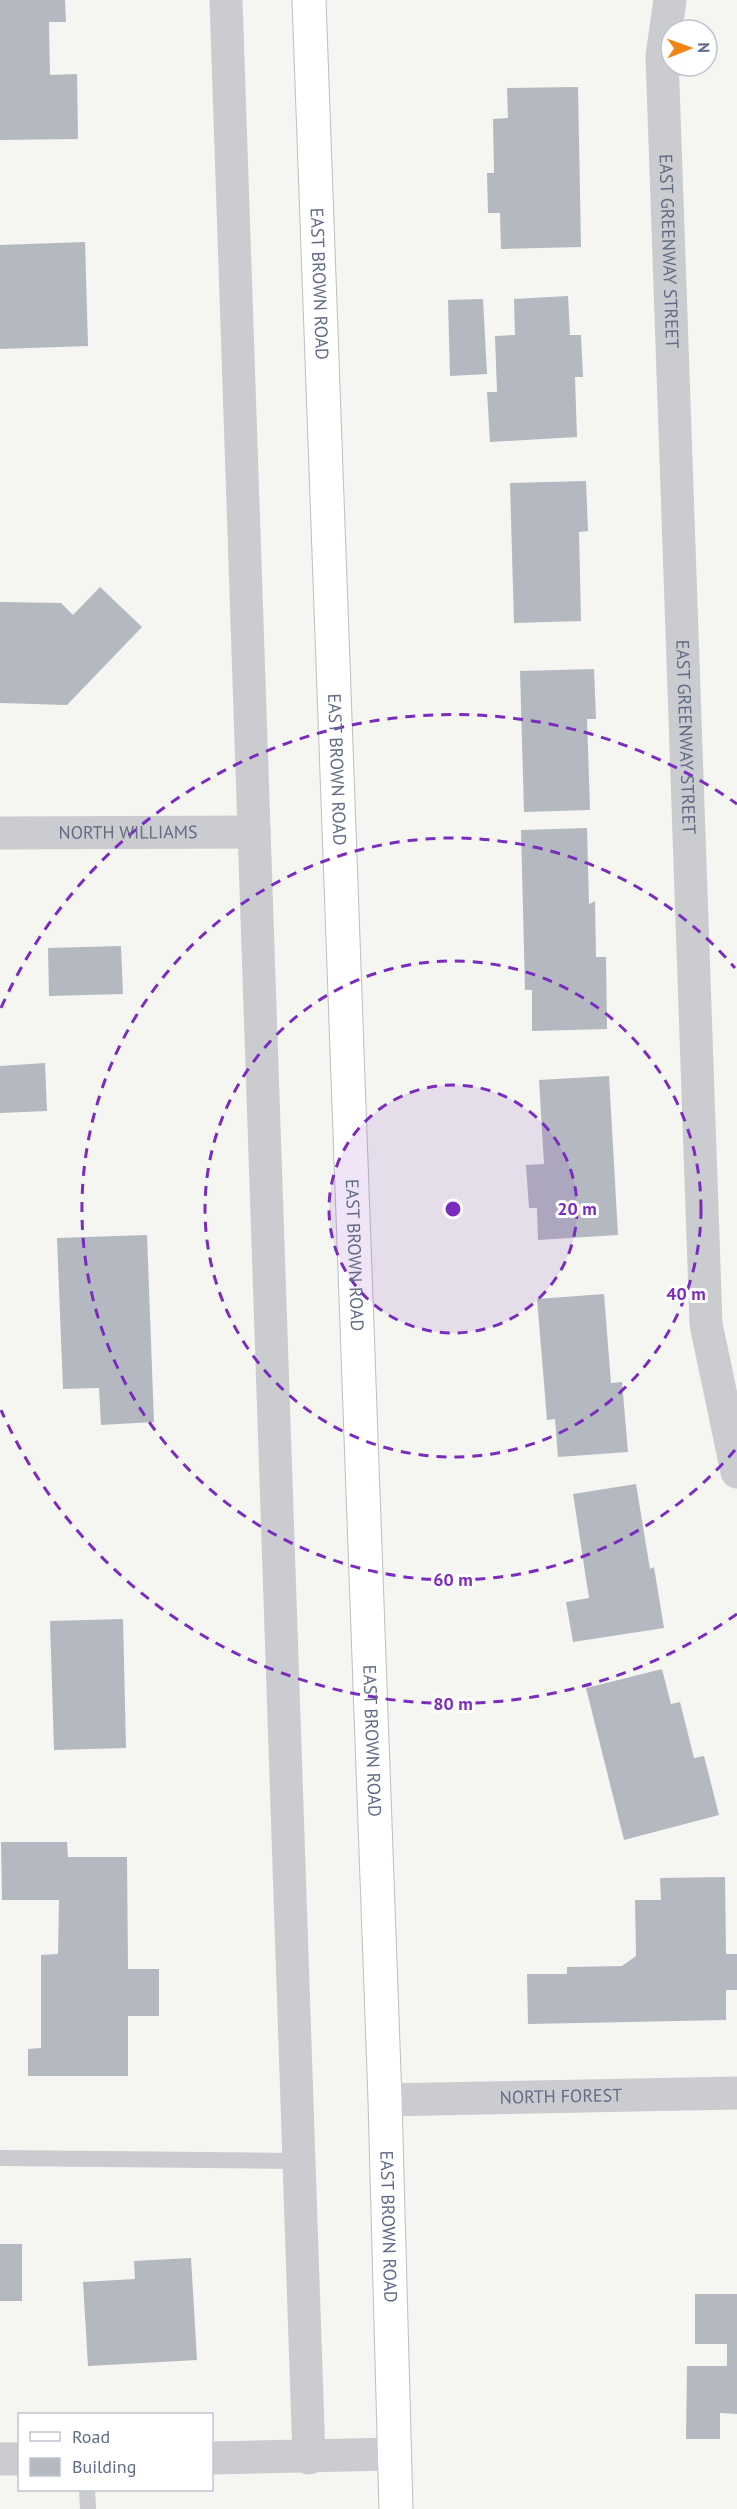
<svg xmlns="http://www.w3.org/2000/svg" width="737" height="2509" font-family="'PT Sans',sans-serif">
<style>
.building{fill:#b4b8c0}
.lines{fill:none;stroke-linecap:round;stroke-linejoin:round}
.secondary-casing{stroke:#bcbec4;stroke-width:35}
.lane{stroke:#caccd0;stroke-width:16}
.street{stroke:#caccd0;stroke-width:33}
.secondary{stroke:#fff;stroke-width:33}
.ring{fill:none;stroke:#7b2cbf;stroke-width:3;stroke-dasharray:10 8}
.labels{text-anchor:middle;stroke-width:6;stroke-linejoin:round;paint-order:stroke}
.street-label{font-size:18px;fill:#626c86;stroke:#fff}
.centre{fill:#7b2cbf;stroke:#fff;stroke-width:3}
.ring-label{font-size:18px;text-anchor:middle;font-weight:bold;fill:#7b2cbf;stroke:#fff;stroke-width:6;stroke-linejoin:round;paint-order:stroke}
</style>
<rect width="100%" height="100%" fill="#f5f6f2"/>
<path class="building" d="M0 0H65L66 22H49L50 75 77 74 78 139 0 140Z
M578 87 581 247 501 249 500 213H488L487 173H494L493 119 508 118 507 88Z
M85 242 88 346 0 349V245Z
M568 296 570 335H581L583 377H575L577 437 490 442 487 392H497L495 336 515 335 514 299Z
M483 299 487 374 450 376 448 300Z
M586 481 588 531 579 532 581 621 514 623 510 483Z
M100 587 142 627 67 705 0 703V602L61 603 73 615Z
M594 669 596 719H587L590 810 524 812 520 671Z
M587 828 589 904 595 901 596 957H606L607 1029 532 1031V990H525L521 830Z
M121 946 123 994 49 996 48 948Z
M45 1063 47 1111 0 1113V1066Z
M609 1076 618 1235 538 1240 537 1208H529L526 1165 544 1164 539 1080Z
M147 1235 154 1422 101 1425 99 1388 63 1389 57 1238Z
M604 1294 611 1383 622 1382 628 1452 558 1457 555 1419 547 1420 537 1299Z
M636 1484 650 1569 654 1567 664 1628 573 1642 566 1602 589 1598 573 1494Z
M123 1619 126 1748 54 1750 50 1621Z
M662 1669 671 1704 680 1702 694 1758 704 1756 719 1815 624 1840 586 1688Z
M1 1842H67L68 1857H127L128 1969H159V2016H128V2076H28V2049L41 2048V1955L58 1954 59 1900H2Z
M725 1877 726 1954H737V1990H726V2020L528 2024 527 1974H567V1967L622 1966 636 1956 635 1900H661L660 1878Z
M0 2244H22V2301H0Z
M191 2258 197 2360 88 2366 83 2282 135 2279 134 2261Z
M695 2294H737V2414L720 2413V2439H686L687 2366H727V2344H695Z"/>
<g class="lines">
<defs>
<g id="secondary">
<path id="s4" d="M309 0 385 2100 396 2509"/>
</g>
</defs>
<use href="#secondary" class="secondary-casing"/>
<path class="lane" d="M0 2158 299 2161
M87 2490 88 2509"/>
<g class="street">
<path d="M226 0 309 2458"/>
<path id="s1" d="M670 0 662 56 706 1324 737 1472"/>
<path id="s2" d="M0 833 254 832"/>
<path id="s3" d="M385 2100 737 2093"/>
<path d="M212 2458 395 2454"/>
<path d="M0 2459H20"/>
</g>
<use href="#secondary" class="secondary"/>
</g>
<circle cx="453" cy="1209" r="124" fill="#7b2cbf" fill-opacity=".12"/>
<g class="ring">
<circle cx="453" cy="1209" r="124"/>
<circle cx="453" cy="1209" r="248"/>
<path d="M735 1450A371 371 0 1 1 735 968"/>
<path d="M737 1614A495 495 0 0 1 1 1410M1 1008A495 495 0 0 1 737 804"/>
</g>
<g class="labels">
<g class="street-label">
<text dy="6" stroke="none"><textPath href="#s1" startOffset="252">EAST GREENWAY STREET</textPath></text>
<text dy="6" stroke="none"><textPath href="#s4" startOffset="284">EAST BROWN ROAD</textPath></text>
<text dy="6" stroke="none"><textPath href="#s1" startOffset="738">EAST GREENWAY STREET</textPath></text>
<text dy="6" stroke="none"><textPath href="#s4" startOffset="770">EAST BROWN ROAD</textPath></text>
<text dy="6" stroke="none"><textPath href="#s2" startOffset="128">NORTH WILLIAMS</textPath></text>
<text dy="6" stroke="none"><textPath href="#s4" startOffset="1256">EAST BROWN ROAD</textPath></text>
<text dy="6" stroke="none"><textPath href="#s4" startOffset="1742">EAST BROWN ROAD</textPath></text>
<text dy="6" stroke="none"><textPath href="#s3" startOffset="176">NORTH FOREST</textPath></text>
<text dy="6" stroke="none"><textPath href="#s4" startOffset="2228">EAST BROWN ROAD</textPath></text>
</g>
</g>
<circle cx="453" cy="1209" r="9" class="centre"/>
<g class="ring-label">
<text x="577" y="1215">20 m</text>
<text x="686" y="1300">40 m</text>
<text x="453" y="1586">60 m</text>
<text x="453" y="1710">80 m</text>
</g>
<rect x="18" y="2413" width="195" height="78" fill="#ffffff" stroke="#c0c4cf" stroke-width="1.5"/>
<rect x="30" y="2432" width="30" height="9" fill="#ffffff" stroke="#c0c4cf" stroke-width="1.5"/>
<text x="72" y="2443" font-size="18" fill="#626c86">Road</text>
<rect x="30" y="2458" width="30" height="18" fill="#b4b8c0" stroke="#c0c4cf" stroke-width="1.5"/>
<text x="72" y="2473" font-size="18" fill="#626c86">Building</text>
<g transform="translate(689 48) rotate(89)"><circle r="28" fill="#ffffff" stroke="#c0c4cf" stroke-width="1.5"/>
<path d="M0-4.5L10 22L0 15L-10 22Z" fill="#f28416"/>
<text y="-9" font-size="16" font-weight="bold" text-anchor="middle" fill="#626c86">N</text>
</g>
</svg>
